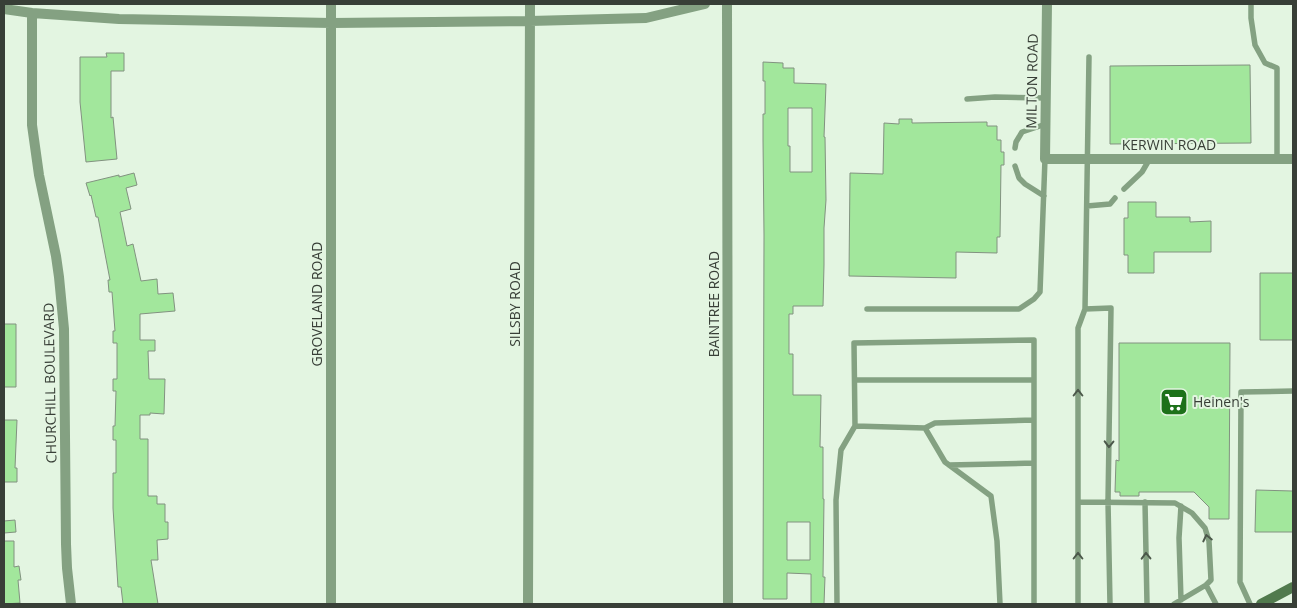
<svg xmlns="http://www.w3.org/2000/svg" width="1297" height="608" font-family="'Open Sans',sans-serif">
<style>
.building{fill:#a2e79c;stroke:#829280;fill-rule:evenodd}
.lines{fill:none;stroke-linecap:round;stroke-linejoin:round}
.service{stroke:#84a182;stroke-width:5.5}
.minor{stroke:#84a182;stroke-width:10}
.secondary{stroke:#517a4d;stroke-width:10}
.oneway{stroke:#4b584a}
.labels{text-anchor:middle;stroke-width:4;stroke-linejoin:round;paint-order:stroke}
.street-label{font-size:14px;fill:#383f37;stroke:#e3f5e1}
.poi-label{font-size:14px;fill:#383f37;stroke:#e3f5e1;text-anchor:start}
</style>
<rect width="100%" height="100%" fill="#e3f5e1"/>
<path class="building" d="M106 53H124V71H111V118L113 117 117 159 86 162 80 102V57H107Z
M763 62 783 63V68H794V83L826 84 824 137H825L826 200 824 228V265L823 306H793V314H789V354H793V395H821L820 447H823V499H824L823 577H825L824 604H811V574L787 573V599H763L764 235 763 140V114H765V81H763ZM788 108H812V172H790V146H788ZM787 522H810V560H787Z
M1250 65 1251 143 1110 144V66Z
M899 119H912V123L987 122V126H997V140H1001V152H1004V165H1001L1000 237H997V253L956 252V278L849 276 850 173 883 174 884 123 899 124Z
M134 173 137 185 126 188 131 209 120 212 127 246 133 244 141 281 157 279 158 294 173 293 175 311 140 314V340H155V351H148L149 379H165L164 414 150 413V415H140V439H148V496H157V504H165V522H168V539L157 540 158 560H151L158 604H123L121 587H118L113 508V473H116V440H113V426H115L116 391H113V379H117V343H113V331H115L112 292H109L108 280H110L98 217H96L91 195 90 196 86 183 119 175V177Z
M1128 202H1156V217H1190V222L1211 221V252H1154V273H1128V255H1124V218H1128Z
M1260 273H1293V340H1260Z
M4 324H16V387H4Z
M1119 343H1230L1229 519H1209V507L1194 492H1139V496H1120V492H1115L1116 460 1119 461Z
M4 420H17L15 468H17V482H4Z
M1256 490 1293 491V532H1255Z
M15 520 16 532 4 533V521Z
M4 541H14V567L19 566 21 580H18L20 603 4 604Z"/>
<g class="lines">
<path class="service" d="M1251 4V18L1255 45 1265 63 1277 68V159
M967 99 995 97 1046 98
M1015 148 1016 142 1022 132 1046 124
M1015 166 1019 178 1025 184 1044 196
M1124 189 1142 172 1149 160
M1087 206 1110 204 1115 198
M867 309H1019L1034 299 1040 292 1045 159
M1085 309 1111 308 1108 502 1110 604
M856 380H1034
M1034 420 935 423 925 428 855 426 854 343 1034 340C1034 428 1034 516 1034 604
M925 428 945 462 991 496 997 541 1000 604
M949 465 1034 463
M1078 502 1175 503 1192 513 1205 528 1209 541 1211 580 1206 585 1174 604
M1145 502 1147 604
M1206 585 1216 604
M1181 600 1179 538 1181 506
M837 604 836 500 841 450 855 426
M1078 604V328L1085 309 1089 57
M1250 604 1240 582 1241 392 1293 391"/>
<path class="minor" d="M331 4V604
M727 4 728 604
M1047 4 1045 159H1293
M4 9 32 13 119 19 331 23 530 21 646 18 705 4
M32 13V125L39 175 56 256 59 277 64 329 66 544 67 568 71 604
M528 604 530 4"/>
<path class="secondary" d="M1261 604 1293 587"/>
</g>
<defs><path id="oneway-chevron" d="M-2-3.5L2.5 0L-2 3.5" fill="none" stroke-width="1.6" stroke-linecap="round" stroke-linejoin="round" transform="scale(1.25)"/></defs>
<g class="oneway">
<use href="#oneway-chevron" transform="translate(1078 393) rotate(-90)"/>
<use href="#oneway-chevron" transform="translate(1109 444) rotate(91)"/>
<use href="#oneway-chevron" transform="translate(1207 538) rotate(-103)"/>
<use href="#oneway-chevron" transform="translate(1078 556) rotate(-90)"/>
<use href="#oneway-chevron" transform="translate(1146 556) rotate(-91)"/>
</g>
<defs>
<symbol id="supermarket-square" viewBox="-11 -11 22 22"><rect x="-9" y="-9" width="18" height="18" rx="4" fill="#1d711a" stroke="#e3f5e1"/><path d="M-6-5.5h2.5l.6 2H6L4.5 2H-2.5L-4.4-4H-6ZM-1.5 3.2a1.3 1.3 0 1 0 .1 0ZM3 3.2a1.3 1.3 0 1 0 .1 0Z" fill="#fff"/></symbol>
</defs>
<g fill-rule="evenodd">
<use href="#supermarket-square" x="1158" y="386" width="32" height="32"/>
</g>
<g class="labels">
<g class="street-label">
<text transform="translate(1032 81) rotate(-89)" y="5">MILTON ROAD</text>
<text x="1169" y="150">KERWIN ROAD</text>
<text transform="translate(317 304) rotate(-90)" y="5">GROVELAND ROAD</text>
<text transform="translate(515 304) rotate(-90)" y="5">SILSBY ROAD</text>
<text transform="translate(714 304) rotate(-90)" y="5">BAINTREE ROAD</text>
<text transform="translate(50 383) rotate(-91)" y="5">CHURCHILL BOULEVARD</text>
</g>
<g class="poi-label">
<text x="1193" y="407">Heinen's</text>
</g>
</g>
<rect width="1297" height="608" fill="none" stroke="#383f37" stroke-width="10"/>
</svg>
